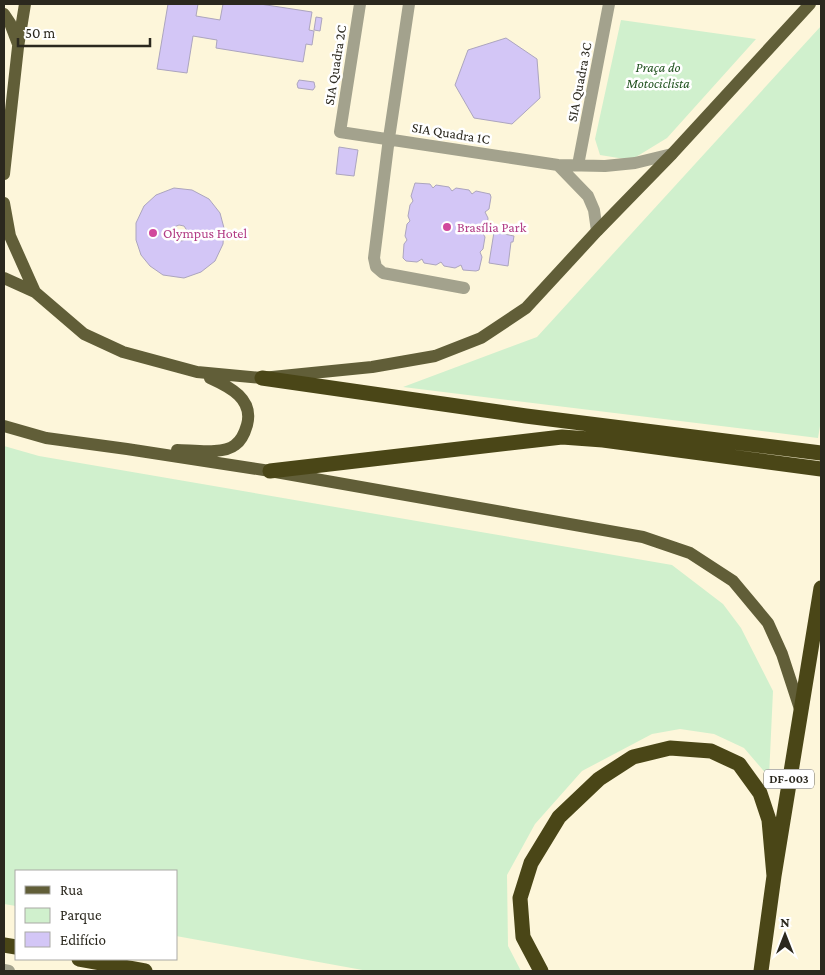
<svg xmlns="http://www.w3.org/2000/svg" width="825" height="975" font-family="'Crimson Pro',serif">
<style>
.green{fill:#d0f0cd}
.building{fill:#d3c6f6;stroke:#aca5be;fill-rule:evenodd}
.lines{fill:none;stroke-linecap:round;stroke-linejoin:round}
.minor{stroke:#a3a28d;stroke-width:12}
.major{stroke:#615e38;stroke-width:12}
.highway{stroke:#4a4617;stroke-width:15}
.hotel-dot{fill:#d1479c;stroke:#fff;stroke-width:2}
.labels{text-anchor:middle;stroke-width:5;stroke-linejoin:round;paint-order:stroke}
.shield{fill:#fff;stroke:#6b6862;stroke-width:1}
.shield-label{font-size:12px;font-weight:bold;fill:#2b281e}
.street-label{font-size:14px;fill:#2b281e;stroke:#fff}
.park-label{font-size:14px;font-style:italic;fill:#21521f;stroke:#fff}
.hotel-label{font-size:14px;fill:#b23c85;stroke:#fff;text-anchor:start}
</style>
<rect width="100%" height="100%" fill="#fdf6da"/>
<path class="green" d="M621 20 756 39 667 138 631 160 600 155 595 139Z
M821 26V420L818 438 403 387 537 337Z
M4 446 39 456 672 565 723 604 741 628 773 691 769 777 744 748 714 734 680 729 652 734 582 771 535 824 507 875 508 946 521 971H368L176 936V871H16V906L4 904Z"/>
<path class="building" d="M168 4H198L196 16 220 20 223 4H260L312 12 309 30 314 31 312 45 306 44 303 62 216 48 217 40 193 36 187 73 157 69Z
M316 17 322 18 320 31 314 30Z
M506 38 537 59 540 98 512 124 474 118 455 85 468 50Z
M299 80 314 82 315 87 313 90 298 88 297 84Z
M339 147 358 150 354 176 336 174Z
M415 183 430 184 433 188 436 185 449 187 452 191 456 188 469 190 472 194 476 191 490 194 491 197 489 209 485 212 488 218 487 229 482 232 485 237 483 249 480 252 482 257 479 270 476 271 463 270 461 265 455 268 444 266 441 262 436 265 424 263 422 259 417 262 406 261 403 258 404 244 407 240 405 236 407 224 410 221 408 216 410 205 413 201 411 196Z
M174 188 192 190 209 199 220 213 224 228 223 244 215 261 201 272 184 278 163 275 150 266 141 255 136 240V223L144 206 156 195ZM179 225 184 226 188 232 187 238 182 241 175 240 172 234 174 227Z
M494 232 514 236 513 242H511L508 266 489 263Z"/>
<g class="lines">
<path class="minor" d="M360 4 340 132 558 165 605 166 635 163 672 154
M409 4 389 138 374 258 376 267 383 273 464 288
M558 165 588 196 594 210 597 231
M578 165 609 4
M4 970 9 971"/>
<path class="major" d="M4 14 10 23 18 44
M4 174 18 47 25 4
M4 203 10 236 35 292 84 334 123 352 197 372 262 378 372 367 435 356 481 338 526 308 597 231 672 154 810 4
M4 278 35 292
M4 426 46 438 127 449 270 471 643 537 690 553 733 581 768 623 782 654 800 709
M177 450C192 450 223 455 235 445 241 441 245 432 247 425 254 399 230 387 210 378"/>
<path class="highway" d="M262 378 526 416 821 453
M270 471 562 437 603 440 821 469
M4 945 16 947
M79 959 145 971
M541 971 523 937 520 898 531 863 559 817 599 779 633 757 670 748 711 751 739 764 760 793 769 820 774 876
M761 971 774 876 821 588"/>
</g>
<g class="hotel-dot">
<circle cx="447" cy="227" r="5"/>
<circle cx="153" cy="233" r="5"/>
</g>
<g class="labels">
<rect class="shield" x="764" y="769.5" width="50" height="19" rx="4"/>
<g class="shield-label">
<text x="789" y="783">DF-003</text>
</g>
<g class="street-label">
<text transform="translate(335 65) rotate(-81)" y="5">SIA Quadra 2C</text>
<text transform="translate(579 82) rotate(-79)" y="5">SIA Quadra 3C</text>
<text transform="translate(451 133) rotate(9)" y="5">SIA Quadra 1C</text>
</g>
<g class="park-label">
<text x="658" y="72">Praça do<tspan x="658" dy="16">Motociclista</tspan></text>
</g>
<g class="hotel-label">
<text x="457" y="232">Brasília Park</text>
<text x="163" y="238">Olympus Hotel</text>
</g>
</g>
<rect width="825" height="975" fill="none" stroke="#2b281e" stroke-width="10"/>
<rect x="15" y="870" width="162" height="90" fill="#ffffff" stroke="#aaa9a5"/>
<rect x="25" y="886" width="25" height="8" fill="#615e38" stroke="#aaa9a5"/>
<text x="60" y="895" font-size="15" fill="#2b281e">Rua</text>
<rect x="25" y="908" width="25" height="15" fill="#d0f0cd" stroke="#aaa9a5"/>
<text x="60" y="920" font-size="15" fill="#2b281e">Parque</text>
<rect x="25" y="932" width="25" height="15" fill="#d3c6f6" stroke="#aaa9a5"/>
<text x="60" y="945" font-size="15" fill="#2b281e">Edifício</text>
<g transform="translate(785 935)" stroke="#ffffff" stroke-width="4" paint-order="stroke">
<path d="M0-4L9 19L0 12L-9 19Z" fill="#2b281e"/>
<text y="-8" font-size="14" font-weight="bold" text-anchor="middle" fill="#2b281e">N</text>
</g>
<path d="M18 38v8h132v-8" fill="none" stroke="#2b281e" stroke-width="2.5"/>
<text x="25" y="38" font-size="15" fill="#2b281e" stroke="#ffffff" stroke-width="4" paint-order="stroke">50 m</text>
</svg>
